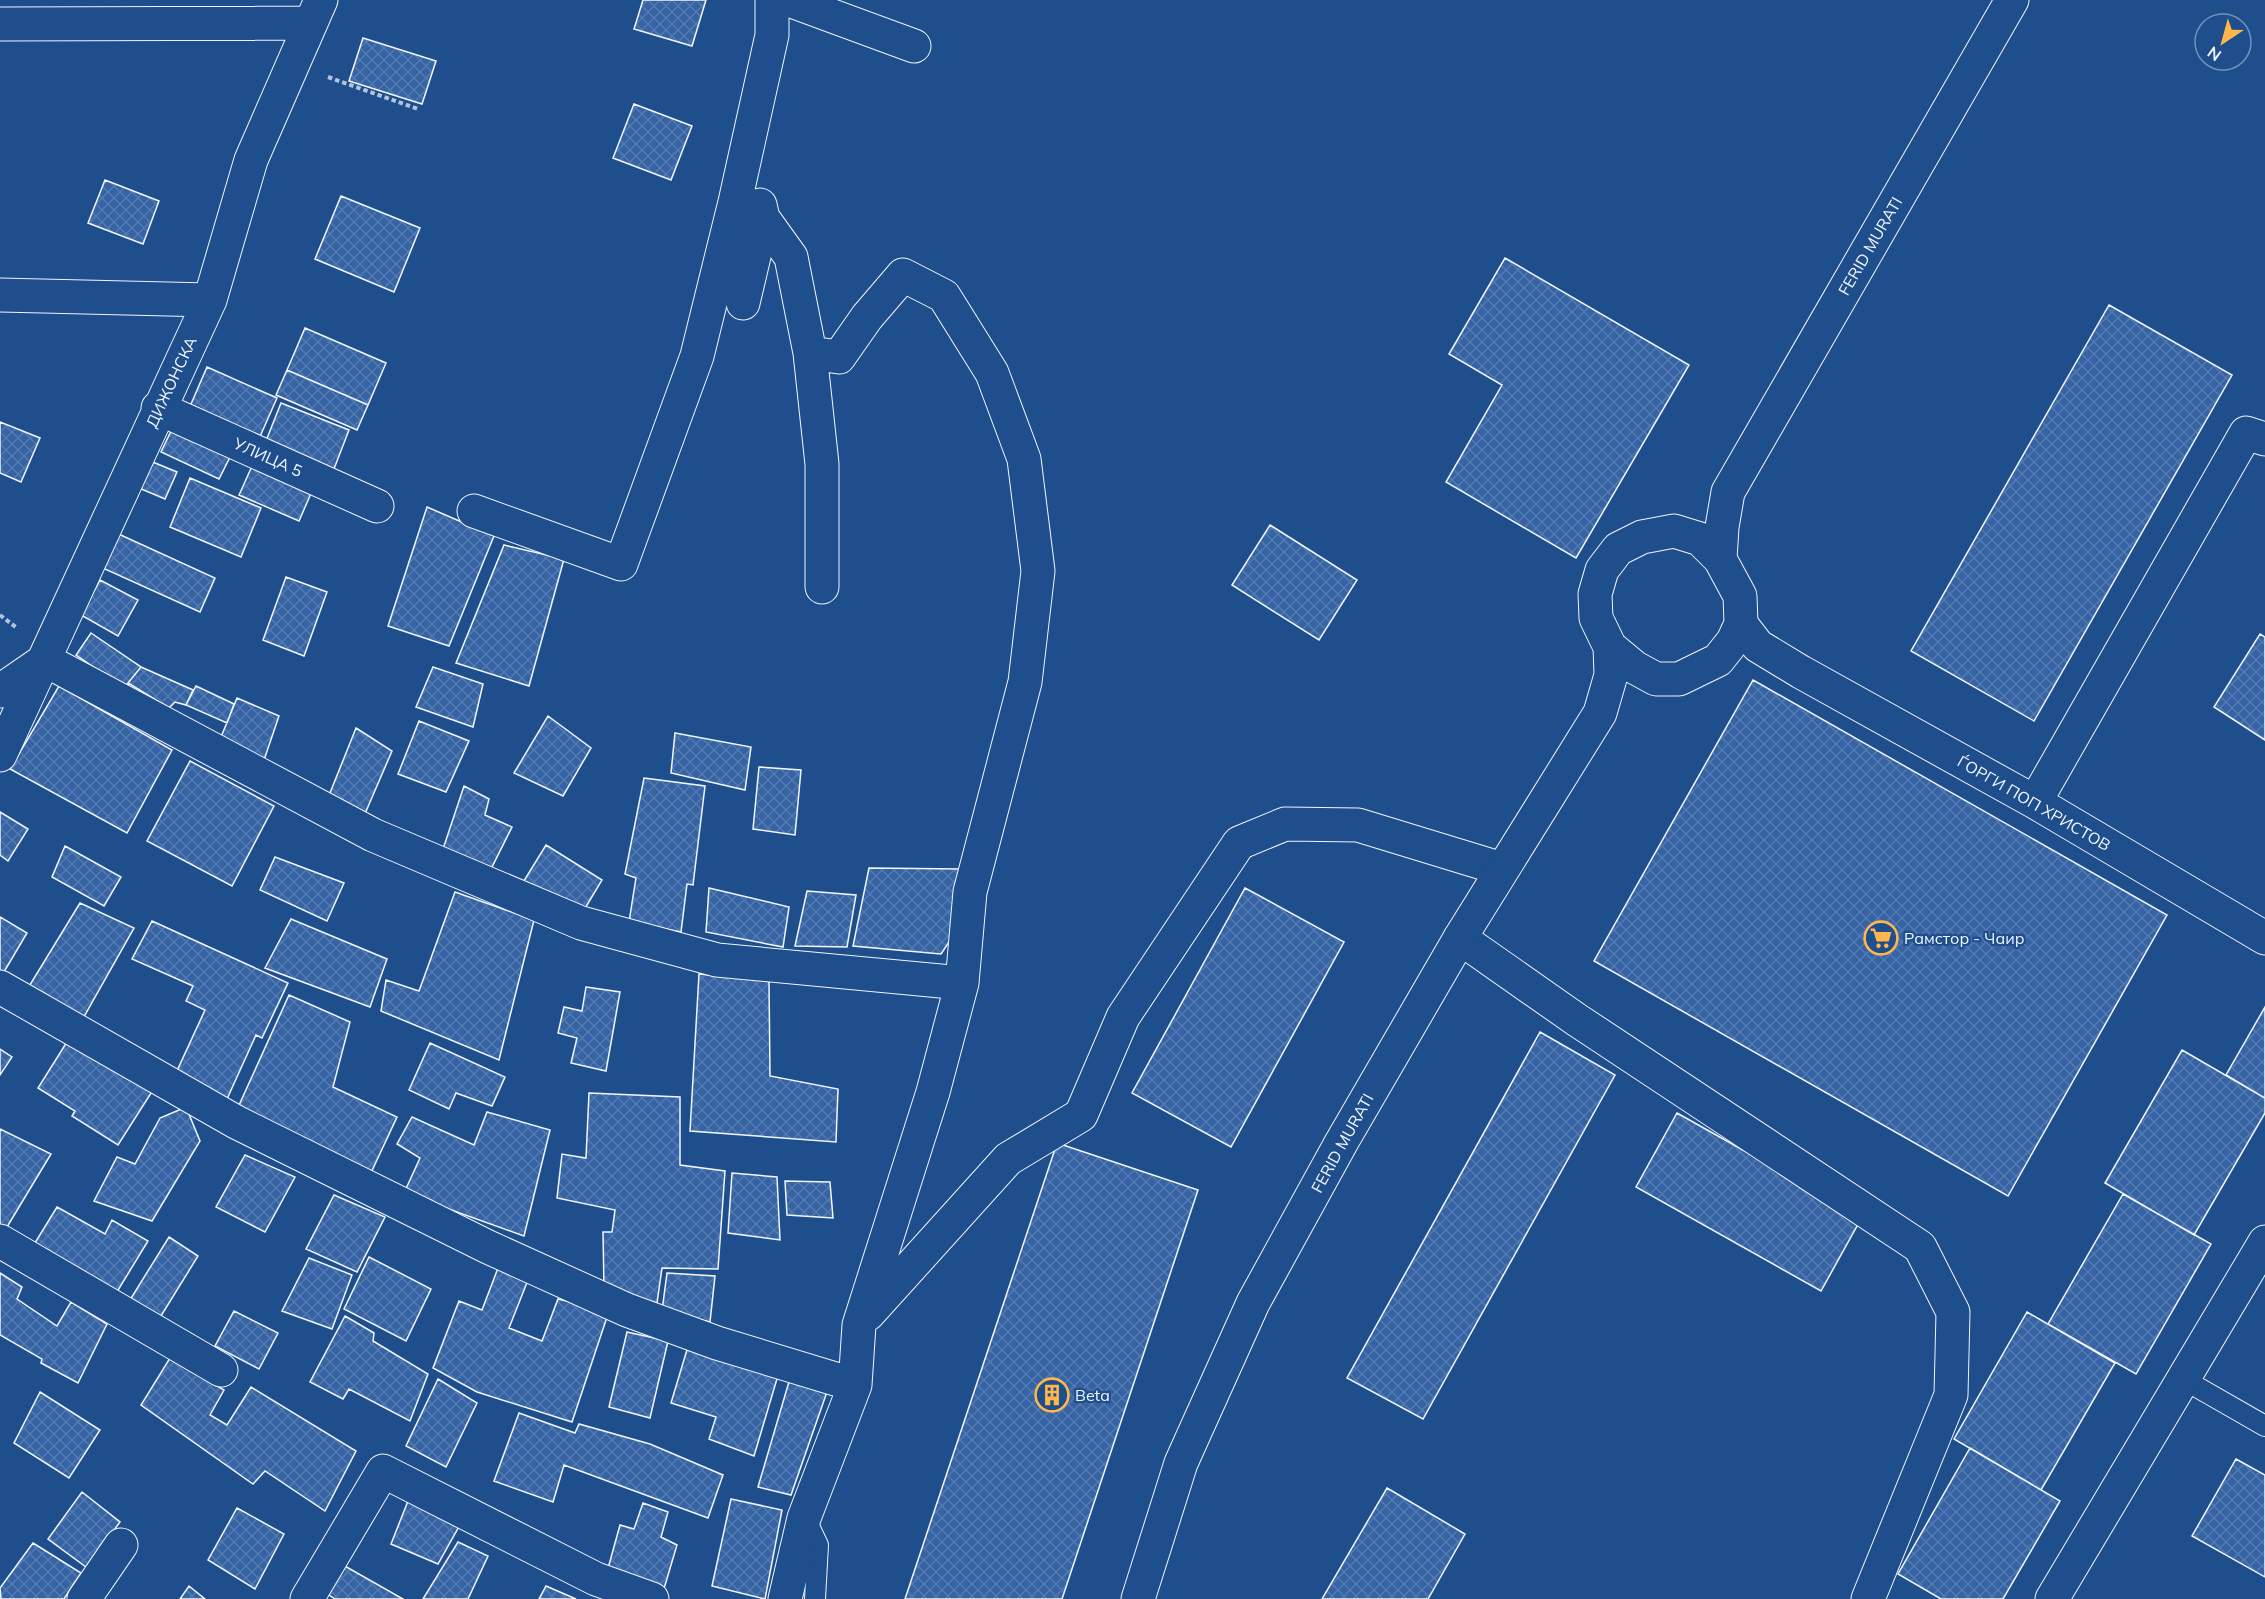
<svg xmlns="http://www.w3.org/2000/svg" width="2265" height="1599" font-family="Mulish,sans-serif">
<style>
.building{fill:url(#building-cross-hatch);stroke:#f2f6ff;stroke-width:1.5}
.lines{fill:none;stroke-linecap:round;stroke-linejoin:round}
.service-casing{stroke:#f2f6ff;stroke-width:22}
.minor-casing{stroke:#f2f6ff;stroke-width:35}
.tertiary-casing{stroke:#f2f6ff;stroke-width:35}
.path{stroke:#b3c4dc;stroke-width:4;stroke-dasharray:4.5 3;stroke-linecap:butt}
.service{stroke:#1f4e8c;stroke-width:20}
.minor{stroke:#1f4e8c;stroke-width:33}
.tertiary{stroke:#1f4e8c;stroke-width:33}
.labels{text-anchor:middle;stroke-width:4.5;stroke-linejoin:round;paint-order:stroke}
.street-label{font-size:16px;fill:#f2f6ff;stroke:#1f4e8c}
.poi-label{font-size:16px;fill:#f2f6ff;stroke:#1f4e8c;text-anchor:start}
</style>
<defs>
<pattern id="building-cross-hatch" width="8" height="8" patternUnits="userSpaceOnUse" patternTransform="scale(1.5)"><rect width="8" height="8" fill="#3563a3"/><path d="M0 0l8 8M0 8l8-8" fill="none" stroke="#537ab1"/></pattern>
</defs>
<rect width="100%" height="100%" fill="#1f4e8c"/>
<path class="building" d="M643 0H706L692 46 634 29Z
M363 38 436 61 422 104 349 81Z
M634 104 692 126 671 180 613 158Z
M105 180 159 201 143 244 88 223Z
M341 196 420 228 394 292 315 259Z
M1505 258 1689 365 1576 558 1446 482 1502 385 1449 354Z
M2109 305 2232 375 2034 721 1911 651Z
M305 328 386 363 368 405 287 370Z
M207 367 277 398 258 441 188 411Z
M287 370 368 405 357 430 276 395Z
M281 403 349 430 332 474 264 446Z
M176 421 234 449 219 479 161 452Z
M0 422 40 438 21 482 0 473Z
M257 455 316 482 299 521 239 495Z
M143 458 177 472 165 499 132 485Z
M190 478 261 508 241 557 170 527Z
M427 507 494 536 449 646 388 626Z
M1270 525 1357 580 1319 640 1232 585Z
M112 531 215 578 200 612 96 565Z
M504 545 564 559 529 686 456 663Z
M286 577 327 592 304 656 263 640Z
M100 580 138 600 118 636 81 615Z
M91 633 141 667 124 688 76 655Z
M2260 634 2265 637V740L2214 707Z
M141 667 193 690 186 705 175 702 169 708 128 683Z
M433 667 483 684 473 727 416 707Z
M1753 680 2167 915 2008 1196 1594 961Z
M59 686 172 750 127 833 10 769Z
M196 686 234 704 227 723 186 705Z
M237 698 279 716 263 763 219 742Z
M548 716 591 748 563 796 514 773Z
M419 721 469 741 446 792 398 774Z
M356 728 392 751 364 816 328 798Z
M675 733 751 747 745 790 671 773Z
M190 761 274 806 232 886 147 841Z
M759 767 801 770 795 835 753 829Z
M644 778 705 786 693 885 687 884 681 932 629 922 636 878 625 874Z
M464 786 489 799 485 815 512 827 491 869 443 849Z
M0 812 28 829 8 861 0 855Z
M546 845 602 880 581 915 522 884Z
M65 846 121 877 104 906 52 877Z
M275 857 344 883 327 921 260 890Z
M869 868 961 869 953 936 941 954 853 946Z
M709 888 789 907 783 947 706 932Z
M1245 888 1344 942 1231 1147 1132 1093Z
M807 891 856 895 847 947 795 946Z
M455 892 534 920 499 1060 381 1011 386 980 419 991Z
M80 903 134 928 81 1022 28 988Z
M0 917 27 933 1 977 0 976Z
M291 919 387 959 370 1007 265 968Z
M152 921 288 983 262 1038 256 1035 227 1099 176 1073 205 1010 186 1001 193 986 132 959Z
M699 974 769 981 770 1076 838 1089 836 1142 690 1131Z
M586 987 620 992 606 1071 571 1063 577 1038 558 1033 564 1007 582 1011Z
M289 995 350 1022 333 1087 397 1117 369 1177 235 1114Z
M2265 1007V1098L2226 1075Z
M1540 1032 1615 1075 1423 1419 1347 1378Z
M70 1037 153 1090 118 1145 72 1116 75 1111 38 1088Z
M430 1043 505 1077 492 1106 456 1093 449 1109 409 1090Z
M0 1049 12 1057 0 1075Z
M2182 1050 2265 1098V1113L2194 1235 2105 1183Z
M589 1093 680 1097V1165L725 1171 718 1269 662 1268 657 1303 604 1289 603 1232H612L615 1210 557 1198 562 1154 586 1158Z
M186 1107 200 1141 152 1221 94 1201 117 1157 135 1164 160 1118Z
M487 1112 550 1130 524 1236 404 1193 420 1158 397 1144 412 1117 474 1145Z
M1677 1113 1862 1217 1821 1291 1636 1187Z
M0 1129 51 1154 4 1232 0 1230Z
M1057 1143 1198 1190 1062 1599H905Z
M245 1155 295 1177 265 1232 216 1207Z
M732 1173 777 1177 780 1240 728 1233Z
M785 1181 830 1182 833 1218 787 1215Z
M2123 1194 2211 1244 2136 1374 2048 1324Z
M334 1195 385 1217 357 1272 306 1249Z
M57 1207 105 1234 112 1220 148 1241 112 1300 30 1251Z
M169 1237 198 1256 156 1324 125 1308Z
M369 1257 431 1289 406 1341 344 1309Z
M309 1258 352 1275 332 1329 282 1311Z
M498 1268 528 1280 509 1328 542 1341 558 1299 609 1311 572 1422 477 1392 433 1368 459 1301 482 1310Z
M0 1273 22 1287 17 1299 57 1326 71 1302 107 1324 78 1383 41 1363 42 1359 0 1335Z
M667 1273 715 1276 710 1322 662 1311Z
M234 1311 278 1333 259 1369 215 1346Z
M2027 1312 2115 1363 2041 1490 1954 1439Z
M345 1316 374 1333 373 1341 428 1374 410 1421 349 1389 343 1399 310 1382Z
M627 1332 668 1341 650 1418 609 1407Z
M689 1343 779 1372 754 1456 709 1439 716 1417 671 1403Z
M170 1358 224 1390 210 1415 227 1425 251 1387 356 1451 325 1511 265 1471 253 1484 141 1405Z
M791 1375 828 1389 791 1495 758 1487Z
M438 1379 477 1403 446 1467 406 1446Z
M40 1392 100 1430 69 1478 14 1443Z
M519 1413 575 1433 579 1424 650 1444 723 1475 708 1518 564 1465 553 1502 494 1481Z
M1970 1448 2060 1501 2003 1599H1941L1898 1574Z
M2236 1459 2265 1475V1577L2192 1536Z
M1387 1488 1465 1534 1428 1599H1322Z
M82 1492 120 1522 86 1567 48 1539Z
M731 1499 782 1510 765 1599 712 1586Z
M408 1501 461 1523 438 1564 391 1544Z
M643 1503 668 1512 661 1537 677 1545 663 1592 607 1572 620 1525 634 1529Z
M237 1508 284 1534 255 1589 208 1560Z
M458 1542 488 1556 468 1599H423Z
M33 1543 81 1573 64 1599H1L0 1588Z
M343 1565 403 1599H335L329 1595Z
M189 1586 205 1599H180Z
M546 1586 576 1599H539Z"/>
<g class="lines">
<defs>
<path id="service" d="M2183 1379 2265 1426
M805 1518 818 1545 815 1599"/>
<path id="minor" d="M789 0 914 46
M0 24 310 23
M763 218 791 257 810 353 822 464V587
M0 295 210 300
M743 303 763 218 760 205
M158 408 377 506
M474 511 621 564 697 356 735 202 772 35V0
M1741 624 1758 646 1801 672 2035 802 2265 938
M0 691 45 660 373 835 581 923 717 960 962 983
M0 755 210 300 251 160 321 0
M2035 802 2246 433 2265 439
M1460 938 1577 1020 1920 1247 1953 1312 1951 1395 1868 1599
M0 987 236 1122 488 1247 627 1310 717 1343 855 1385
M0 1241 221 1370
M868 1314 1008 1159 1081 1115 1123 1017 1239 843 1285 824 1358 825 1502 869
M84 1599 121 1545
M307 1599 383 1471 596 1579 652 1599
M785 1599 804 1518 855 1385 859 1325 933 1092 962 983 970 892 1025 682 1038 571 1024 459 992 373 944 296 903 275 867 317 839 357 810 353
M2052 1599 2265 1242"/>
<path id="tertiary" d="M1674 531 1700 539 1720 559 1740 596 1741 624 1733 641 1718 660 1679 679H1656L1634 667 1610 647 1596 618 1595 594 1602 570 1618 549 1642 537Z
M1720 559 1722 527 1728 492 2012 0
M1138 1599 1181 1463 1253 1303 1341 1143 1460 938 1600 713 1611 675 1610 647"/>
</defs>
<use href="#service" class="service-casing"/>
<use href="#minor" class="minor-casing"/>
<use href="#tertiary" class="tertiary-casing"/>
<path class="path" d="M328 77 418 109
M0 615 17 628"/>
<use href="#service" class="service"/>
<use href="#minor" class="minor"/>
<use href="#tertiary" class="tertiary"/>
</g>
<defs>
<symbol id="supermarket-ring" viewBox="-11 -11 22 22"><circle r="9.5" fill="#1f4e8c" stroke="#ffb74d" stroke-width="1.5"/><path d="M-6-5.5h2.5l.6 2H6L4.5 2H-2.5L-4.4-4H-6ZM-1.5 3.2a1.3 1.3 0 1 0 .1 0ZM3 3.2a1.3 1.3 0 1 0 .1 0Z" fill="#ffb74d"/></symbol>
<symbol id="building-ring" viewBox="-11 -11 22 22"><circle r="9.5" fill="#1f4e8c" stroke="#ffb74d" stroke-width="1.5"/><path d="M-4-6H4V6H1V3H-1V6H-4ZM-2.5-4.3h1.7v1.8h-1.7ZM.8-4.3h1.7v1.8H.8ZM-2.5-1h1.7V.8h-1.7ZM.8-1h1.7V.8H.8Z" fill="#ffb74d"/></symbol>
</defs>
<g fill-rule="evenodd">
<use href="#supermarket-ring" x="1862" y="919" width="38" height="38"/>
<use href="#building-ring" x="1033" y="1376" width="38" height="38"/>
</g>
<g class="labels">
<g class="street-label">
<text transform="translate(1870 246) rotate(-60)" y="6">FERID MURATI</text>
<text transform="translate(171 382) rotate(-65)" y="6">ДИЖОНСКА</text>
<text transform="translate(268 457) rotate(24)" y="6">УЛИЦА 5</text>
<text transform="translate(2034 803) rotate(30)" y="6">ЃОРГИ ПОП ХРИСТОВ</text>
<text transform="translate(1342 1143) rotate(-61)" y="6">FERID MURATI</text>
</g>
<g class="poi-label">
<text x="1904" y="944">Рамстор - Чаир</text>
<text x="1075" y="1401">Beta</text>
</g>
</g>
<g transform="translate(2223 42) rotate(216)"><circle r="28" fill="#1f4e8c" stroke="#7391ba" stroke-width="1.5"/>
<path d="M0-4.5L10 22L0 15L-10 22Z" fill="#ffb74d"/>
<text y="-9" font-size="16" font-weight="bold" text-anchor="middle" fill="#f2f6ff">N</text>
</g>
</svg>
